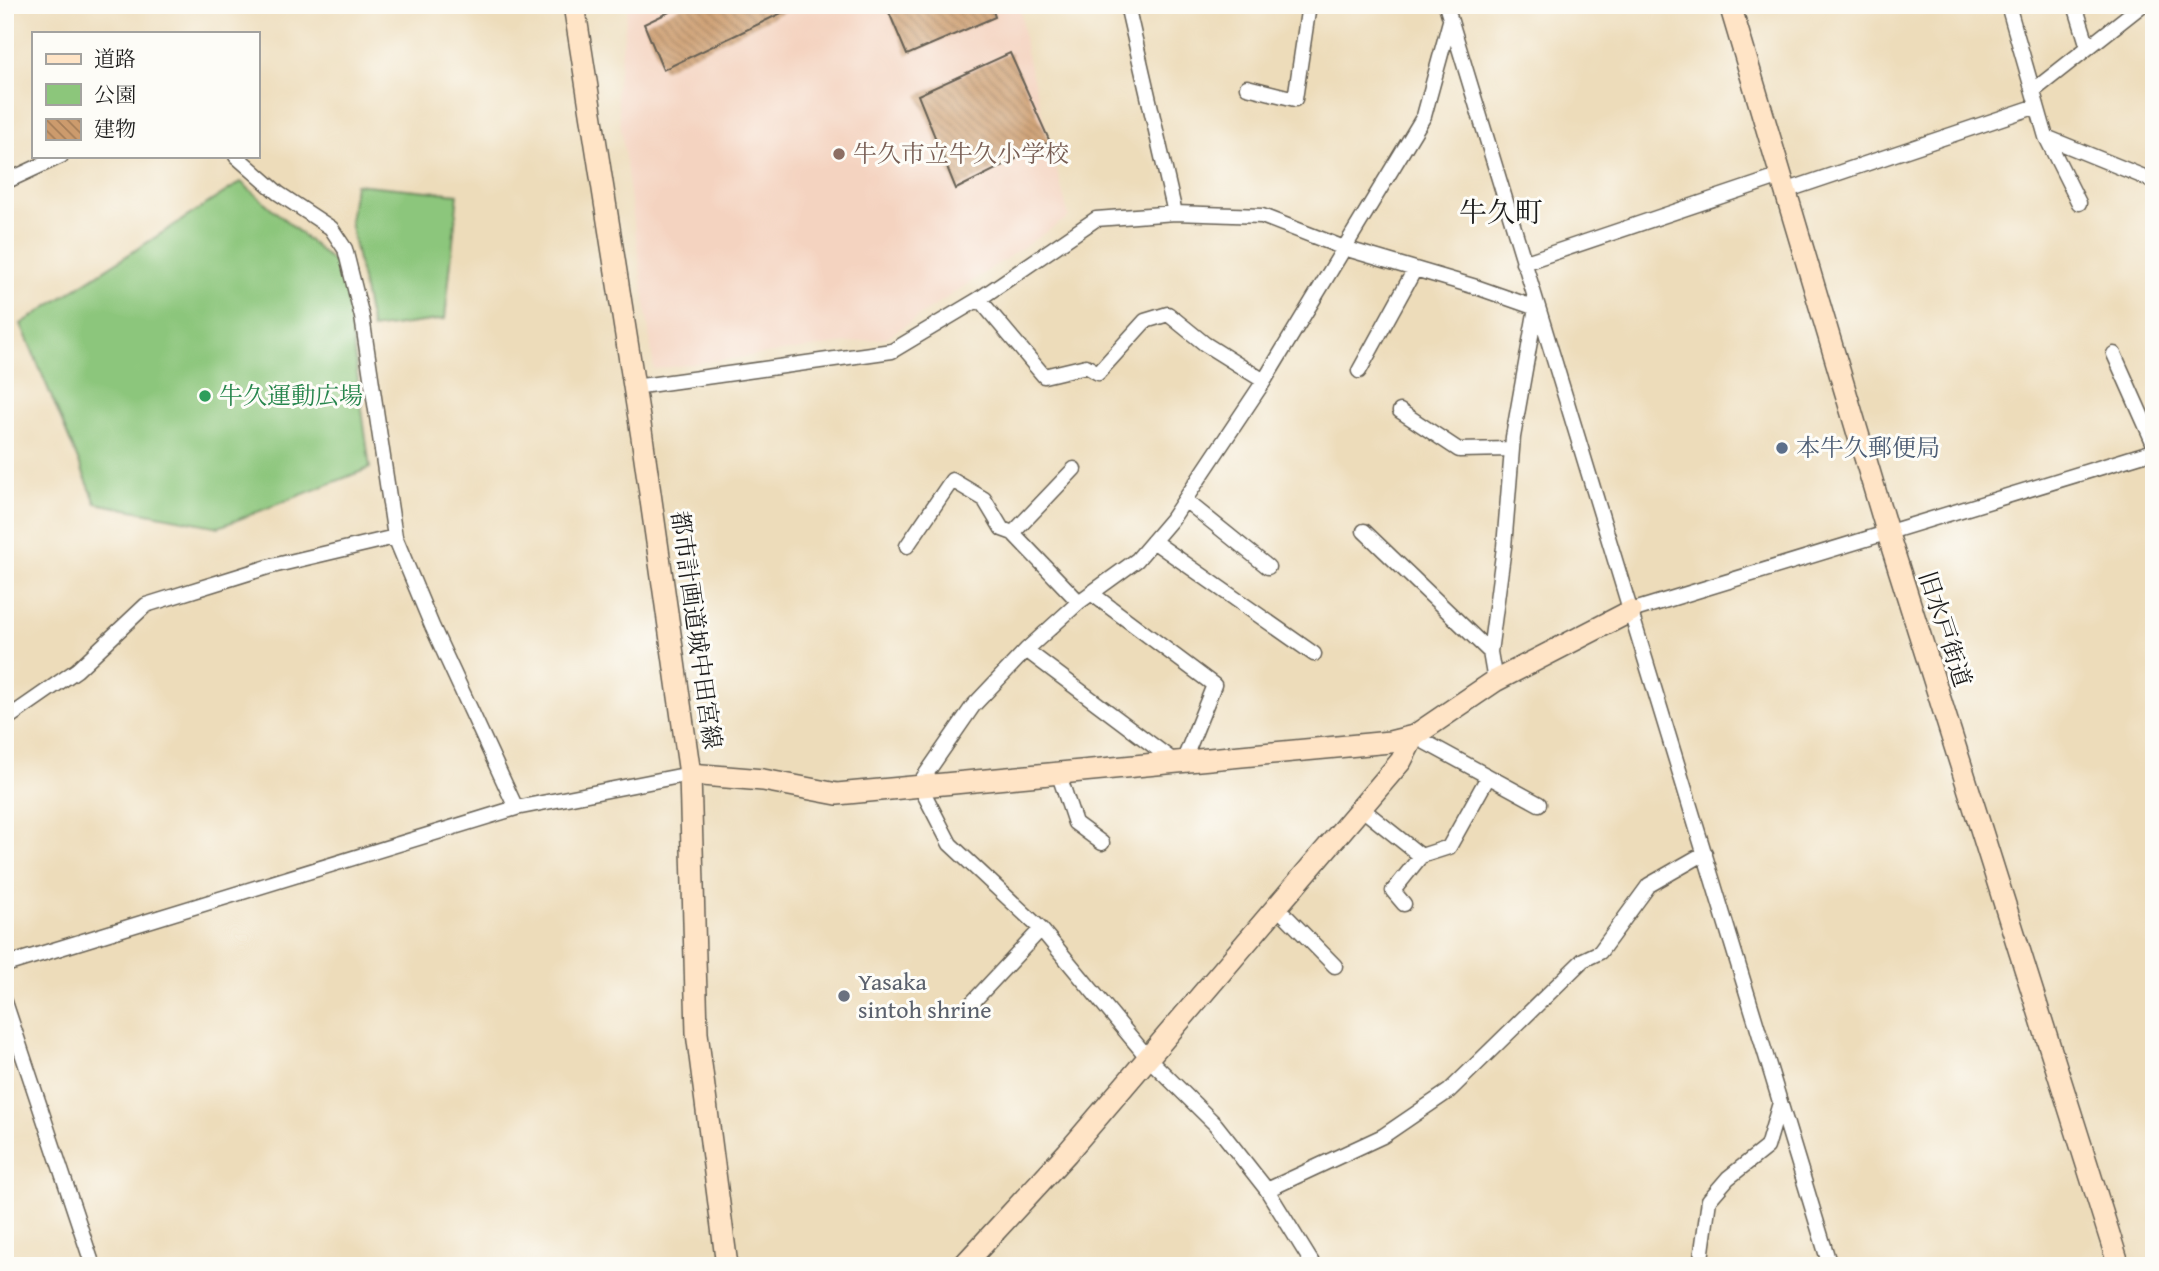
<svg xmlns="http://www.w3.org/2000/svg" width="2159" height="1271" font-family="'Gentium Book Plus','Noto Serif JP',serif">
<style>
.built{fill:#f4d3c0}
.park{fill:#8cc67b;stroke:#54714c;stroke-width:2}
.building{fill:url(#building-back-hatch)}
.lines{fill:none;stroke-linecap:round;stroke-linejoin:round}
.street-casing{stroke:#655f53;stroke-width:17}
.secondary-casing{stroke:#655f53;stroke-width:24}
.street{stroke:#fff;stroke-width:14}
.secondary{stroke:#ffe4c6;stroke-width:21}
.education-dot{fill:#8d6e63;stroke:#fdfcf7;stroke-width:2.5}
.leisure-dot{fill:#2e9e5b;stroke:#fdfcf7;stroke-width:2.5}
.service-dot{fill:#5c6f8a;stroke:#fdfcf7;stroke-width:2.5}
.worship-dot{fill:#6b7280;stroke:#fdfcf7;stroke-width:2.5}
.labels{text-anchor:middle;stroke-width:6;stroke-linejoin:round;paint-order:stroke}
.education-label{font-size:24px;fill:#785e54;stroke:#fdfcf7;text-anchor:start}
.leisure-label{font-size:24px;fill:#27864d;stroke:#fdfcf7;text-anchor:start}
.service-label{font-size:24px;fill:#4e5e75;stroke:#fdfcf7;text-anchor:start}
.street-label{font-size:24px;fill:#1c1c1c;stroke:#fdfcf7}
.worship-label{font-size:24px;fill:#5b616d;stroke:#fdfcf7;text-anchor:start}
.quarter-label{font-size:28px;fill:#1c1c1c;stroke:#fdfcf7}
</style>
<defs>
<pattern id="building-back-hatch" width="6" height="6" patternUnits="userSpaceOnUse" patternTransform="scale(1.75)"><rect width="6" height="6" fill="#cc9b6d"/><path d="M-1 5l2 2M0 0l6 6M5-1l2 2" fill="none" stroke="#a57e59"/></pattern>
</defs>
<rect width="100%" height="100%" fill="#fdfcf7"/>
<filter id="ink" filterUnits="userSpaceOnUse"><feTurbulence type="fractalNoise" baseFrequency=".0143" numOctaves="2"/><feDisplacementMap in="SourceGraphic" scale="14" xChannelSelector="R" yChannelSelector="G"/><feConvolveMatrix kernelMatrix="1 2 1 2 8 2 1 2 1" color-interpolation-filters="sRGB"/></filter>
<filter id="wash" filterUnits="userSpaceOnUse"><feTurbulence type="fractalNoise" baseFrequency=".00686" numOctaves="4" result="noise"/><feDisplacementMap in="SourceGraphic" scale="28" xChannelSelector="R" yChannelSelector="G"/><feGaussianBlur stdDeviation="1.57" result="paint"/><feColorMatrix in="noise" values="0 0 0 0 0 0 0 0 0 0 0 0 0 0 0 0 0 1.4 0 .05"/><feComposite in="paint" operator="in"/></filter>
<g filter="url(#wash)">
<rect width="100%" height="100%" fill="#eddcba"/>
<path class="built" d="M628 5H1020L1026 52 1069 217 886 338 654 369 616 92Z"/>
<path class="park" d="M241 182 343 270 370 468 219 527 96 503 21 324Z
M355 184 458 194 445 319 372 329 350 222Z"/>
<g id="blocks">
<path class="building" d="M684 5H798L663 70 644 24Z
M900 5H991L995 17 907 55 888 10Z
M1010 53 1050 142 956 189 918 95Z"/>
</g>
</g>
<g filter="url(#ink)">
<use href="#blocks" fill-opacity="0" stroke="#655f53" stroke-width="2"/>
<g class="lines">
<defs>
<path id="street" d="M1127 5 1175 213
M1446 5 1830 1266
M2008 5 2046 137 2079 203
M2075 5 2088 47
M1247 87 1295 99 1309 5
M2033 91 2142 5
M2046 137 2154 181
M236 156 278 193 331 228 345 249 362 317 395 537 432 626 516 808
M5 182 61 156
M1785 191 2037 106
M1523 263 1781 176
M979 299 1044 376 1086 366 1098 373 1145 321 1168 314 1205 344 1264 381
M2114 354 2154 444
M1359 371 1415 269
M634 387 892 351 979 299 1096 219 1175 213 1262 216 1344 248 1476 287 1536 308
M1400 411 1459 450 1512 449
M1185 500 1268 567
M1364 531 1490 652
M1013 533 1074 469
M1153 541 1314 654
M907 546 952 480 984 499 1002 529 1013 533 1079 602
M1091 593 1214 685 1183 762
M1631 611 2154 451
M1026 650 1175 762
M1495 681 1490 652 1504 547 1513 437 1535 313
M5 720 77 670 146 605 268 567 395 537
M1414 736 1539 804
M1058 772 1075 823 1102 843
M1361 808 1421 856
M1404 904 1393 891 1421 856 1449 847 1488 777
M1277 907 1335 966
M5 965 516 808 690 774
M5 1002 93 1266
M969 1006 1041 929
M1267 1190 1383 1136 1449 1091 1583 960 1600 952 1649 885 1705 853
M1314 1266 1267 1190 1215 1124 1148 1058 1041 929 950 844 919 784 973 706 1026 650 1079 602 1137 560 1172 519 1264 381 1424 116 1450 21
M1700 1266 1709 1200 1728 1178 1767 1147 1780 1103"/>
<path id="secondary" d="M574 5 642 437 690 774 697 1033 727 1266
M1730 5 1887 531 2119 1266
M690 774 763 780 837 794 1390 742 1414 736 1495 681 1631 611
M963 1266 1067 1153 1361 808 1401 761 1414 736"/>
</defs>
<use href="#street" class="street-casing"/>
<use href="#secondary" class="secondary-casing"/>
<use href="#street" class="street"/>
<use href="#secondary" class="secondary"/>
</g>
</g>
<circle class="education-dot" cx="839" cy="154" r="7"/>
<circle class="leisure-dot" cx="205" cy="396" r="7"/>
<circle class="service-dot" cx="1782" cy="448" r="7"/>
<circle class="worship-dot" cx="844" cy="996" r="7"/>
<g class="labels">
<g class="education-label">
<text x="853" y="162">牛久市立牛久小学校</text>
</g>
<g class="leisure-label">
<text x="219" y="404">牛久運動広場</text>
</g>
<g class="service-label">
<text x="1796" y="456">本牛久郵便局</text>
</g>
<g class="street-label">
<text transform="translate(1945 629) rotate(72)" y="8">旧水戸街道</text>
<text transform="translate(696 630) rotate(82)" y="8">都市計画道城中田宮線</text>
</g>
<g class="worship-label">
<text x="858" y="990">Yasaka<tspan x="858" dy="28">sintoh shrine</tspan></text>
</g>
<g class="quarter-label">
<text x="1501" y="222">牛久町</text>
</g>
</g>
<rect width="2159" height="1271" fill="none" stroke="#fdfcf7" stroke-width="28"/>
<rect x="32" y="32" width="228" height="126" fill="#fdfcf7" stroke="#a3a29f" stroke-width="2"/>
<rect x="46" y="54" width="35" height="10" fill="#ffe4c6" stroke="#a3a29f" stroke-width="2"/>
<text x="94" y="66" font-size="21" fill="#1c1c1c">道路</text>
<rect x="46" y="84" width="35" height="21" fill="#8cc67b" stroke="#a3a29f" stroke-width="2"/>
<text x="94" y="102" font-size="21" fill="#1c1c1c">公園</text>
<rect x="46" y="119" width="35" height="21" fill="url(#building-back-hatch)" stroke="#a3a29f" stroke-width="2"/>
<text x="94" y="136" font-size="21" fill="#1c1c1c">建物</text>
</svg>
